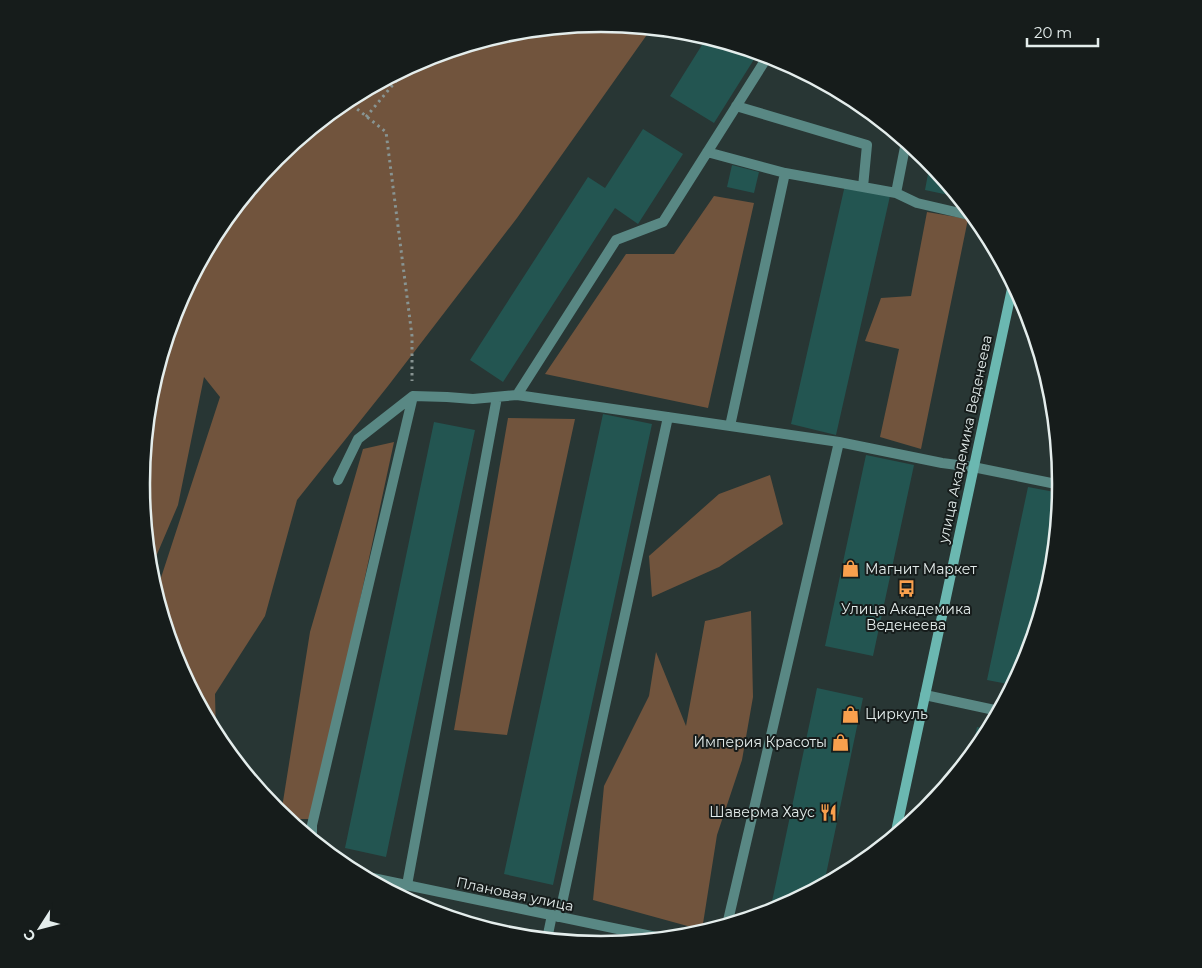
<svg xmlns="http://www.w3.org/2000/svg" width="1202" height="968" font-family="Montserrat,sans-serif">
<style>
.green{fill:#71543d}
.building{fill:#235551}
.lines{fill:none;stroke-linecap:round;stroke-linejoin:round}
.path{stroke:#889492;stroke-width:3;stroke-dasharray:2.5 4;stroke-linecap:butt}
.lane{stroke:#598884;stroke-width:10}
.street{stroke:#598884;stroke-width:10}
.secondary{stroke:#6bb8b1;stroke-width:10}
.labels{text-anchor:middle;stroke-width:4;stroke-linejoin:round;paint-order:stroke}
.street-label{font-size:14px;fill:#e4edec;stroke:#161c1b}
.poi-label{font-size:14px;fill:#e4edec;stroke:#161c1b;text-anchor:start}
.rim{fill:none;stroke:#e4edec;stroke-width:2.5}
</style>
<rect width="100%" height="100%" fill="#283634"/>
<path class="green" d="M601 24 651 29 517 218 388 386 297 500 265 616 215 694 216 735 176 660 156 593 220 397 204 377 178 505 149 573 141 484 150 394 176 308 218 228 276 158 346 101 425 59 511 33Z
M714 196 754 203 708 408 545 374 626 254H674Z
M927 212 968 219 921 449 880 437 899 349 865 341 881 298 911 296Z
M508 418 575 419 507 735 454 730Z
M394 442 313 819H287L281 814 310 632 363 449Z
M770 475 783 524 719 567 652 597 649 556 719 494Z
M751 611 753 697 742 760 717 835 702 930 593 900 604 786 649 696 656 652 686 726 705 621Z"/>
<path class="building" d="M707 37 758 53 714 123 670 96Z
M643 129 683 154 638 224 615 208 503 382 470 360 588 177 605 188Z
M930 163 942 178 958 197 925 190Z
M732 165 759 172 754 193 727 187Z
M845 185 890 196 836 435 791 424Z
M603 414 652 424 553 885 504 874Z
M434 422 475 430 386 857 345 848Z
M866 455 914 465 873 656 825 646Z
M1028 487 1060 493 1052 574 1026 660 1013 685 987 680Z
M817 688 863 698 824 884 777 909 770 911Z
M977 727 989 729 984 740 971 755Z"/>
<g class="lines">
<path class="path" d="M347 101 386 132 412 336V381
M366 117 406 69"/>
<path class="lane" d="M736 106 867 145 863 187 896 193 917 203 973 216
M707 152 785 173
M896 193 906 142
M517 395 616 240 663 222 768 56
M730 426 785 173 863 187
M338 480 358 439 413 396 447 397 473 399 517 395 839 442 942 463 973 467 1061 485
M925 695 999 711
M312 839V825L413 396
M407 885 497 397
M559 917 668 417
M727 925 839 442
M547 939 552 915"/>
<path class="street" d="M363 876 661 938"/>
<path class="secondary" d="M895 836 1013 284"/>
</g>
<defs>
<symbol id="shop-bare" viewBox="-9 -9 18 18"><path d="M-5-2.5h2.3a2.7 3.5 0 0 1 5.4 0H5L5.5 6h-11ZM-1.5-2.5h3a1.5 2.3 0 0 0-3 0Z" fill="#f9a04d" stroke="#161c1b" stroke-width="2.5" paint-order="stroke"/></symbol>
<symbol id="bus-bare" viewBox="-9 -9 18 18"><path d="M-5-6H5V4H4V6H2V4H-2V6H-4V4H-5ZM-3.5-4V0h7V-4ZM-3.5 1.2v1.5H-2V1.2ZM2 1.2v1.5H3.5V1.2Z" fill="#f9a04d" stroke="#161c1b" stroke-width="2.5" paint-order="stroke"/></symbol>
<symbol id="restaurant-bare" viewBox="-9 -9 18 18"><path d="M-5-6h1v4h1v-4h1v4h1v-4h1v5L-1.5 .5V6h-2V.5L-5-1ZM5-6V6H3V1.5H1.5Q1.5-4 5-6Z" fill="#f9a04d" stroke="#161c1b" stroke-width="2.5" paint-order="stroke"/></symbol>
</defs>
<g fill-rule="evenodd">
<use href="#shop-bare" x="838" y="556" width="25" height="25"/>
<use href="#bus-bare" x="894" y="576" width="25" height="25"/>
<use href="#shop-bare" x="838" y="702" width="25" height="25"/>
<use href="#shop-bare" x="828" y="730" width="25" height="25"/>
<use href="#restaurant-bare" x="816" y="800" width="25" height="25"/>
</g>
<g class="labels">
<g class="street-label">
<text transform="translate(965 439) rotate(-78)" y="5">улица Академика Веденеева</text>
<text transform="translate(515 894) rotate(12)" y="5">Плановая улица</text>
</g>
<g class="poi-label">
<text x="865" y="574">Магнит Маркет</text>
<text x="906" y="614" text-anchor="middle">Улица Академика<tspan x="906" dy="16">Веденеева</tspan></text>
<text x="865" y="719">Циркуль</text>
<text x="827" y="747" text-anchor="end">Империя Красоты</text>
<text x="815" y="817" text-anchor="end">Шаверма Хаус</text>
</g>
</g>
<path d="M0 0H1202V968H0ZM601 32H601A451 451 0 0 1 1052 483V485A451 451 0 0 1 601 936H601A451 451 0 0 1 150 485V483A451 451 0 0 1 601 32Z" fill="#161c1b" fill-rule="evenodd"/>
<path class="rim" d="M601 32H601A451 451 0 0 1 1052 483V485A451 451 0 0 1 601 936H601A451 451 0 0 1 150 485V483A451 451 0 0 1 601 32Z"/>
<g transform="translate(40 928) rotate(234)" stroke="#161c1b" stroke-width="4" paint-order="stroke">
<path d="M0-4L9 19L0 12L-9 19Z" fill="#e4edec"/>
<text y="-8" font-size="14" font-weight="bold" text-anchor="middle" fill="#e4edec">С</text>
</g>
<path d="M1027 38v8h71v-8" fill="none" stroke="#e4edec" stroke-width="2.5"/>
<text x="1034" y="38" font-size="15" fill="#e4edec" stroke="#161c1b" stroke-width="4" paint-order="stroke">20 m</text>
</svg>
